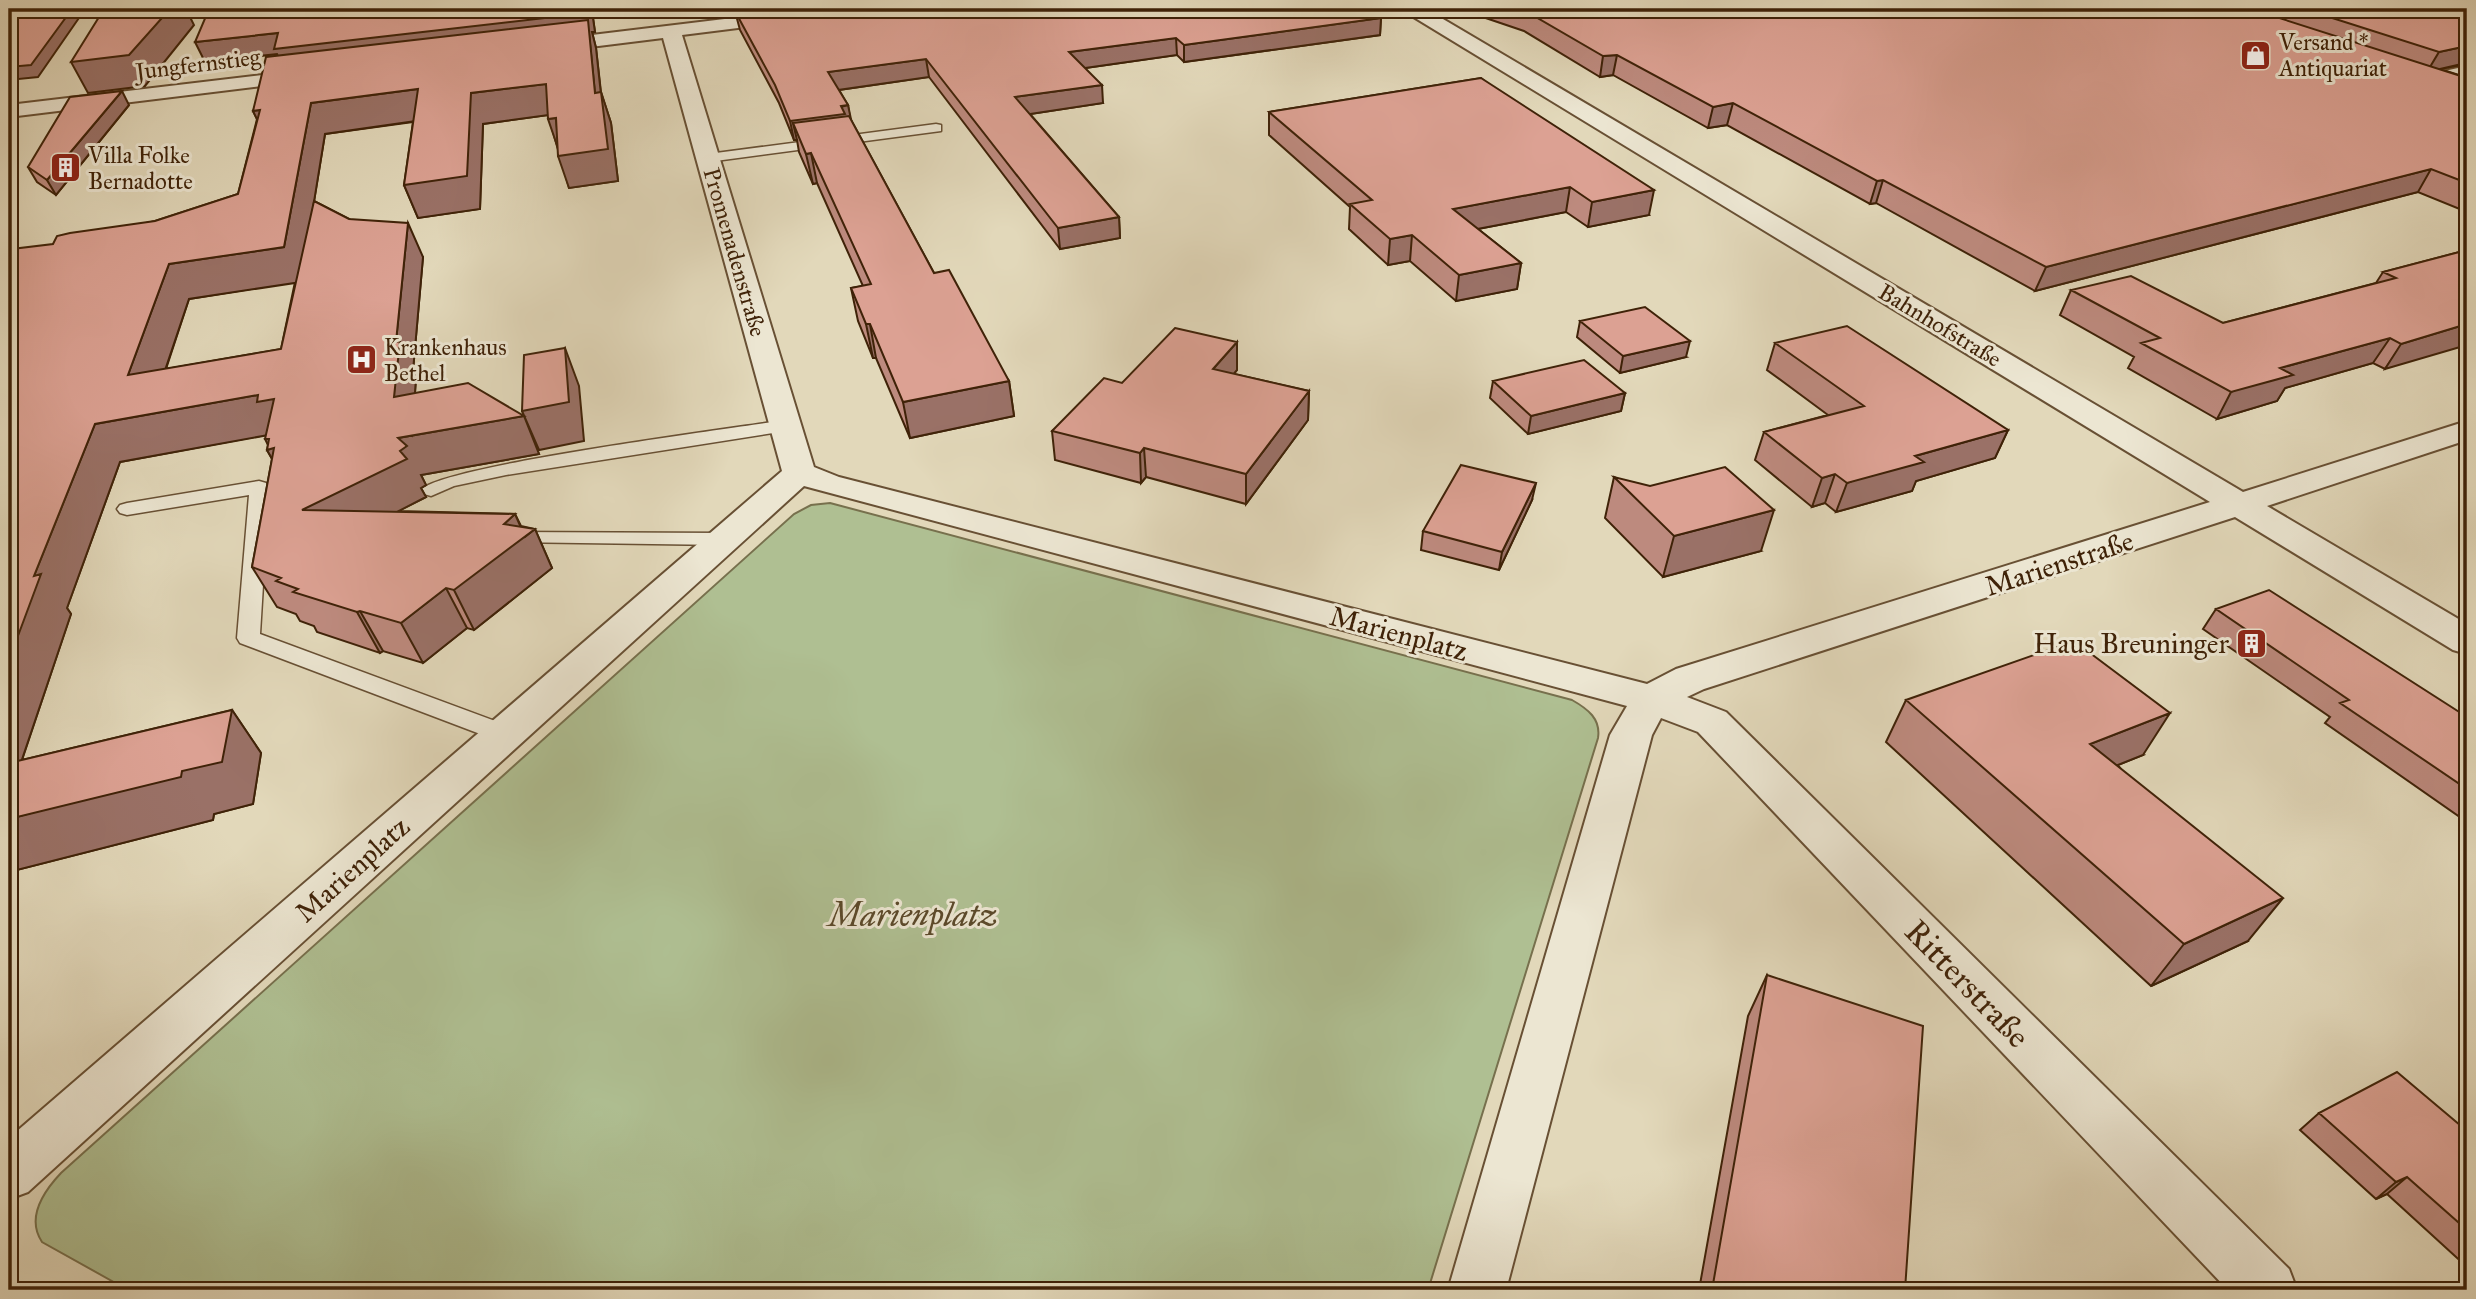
<svg xmlns="http://www.w3.org/2000/svg" width="2476" height="1299" font-family="'IM FELL Great Primer',serif">
<style>
.green{fill:#afbf92;stroke:#77704d;stroke-width:2}
.lines{fill:none;stroke-linecap:round;stroke-linejoin:round}
.service-casing{stroke:#685034;stroke-width:3}
.minor-casing{stroke:#685034;stroke-width:4}
.service{fill:#ece6d2;fill-rule:evenodd}
.minor{fill:#ece6d2;fill-rule:evenodd}
.wall{fill:#bd8a7e;stroke:#3f2208;stroke-width:2;fill-rule:evenodd}
.shaded-wall{fill:#9a7167;stroke:#3f2208;stroke-width:2}
.building{fill:#dca193;stroke:#3f2208;stroke-width:2}
.labels{text-anchor:middle;stroke-width:6;stroke-linejoin:round;paint-order:stroke}
.far-poi-label{font-size:23px;fill:#3f2208;stroke:#ece6d2;text-anchor:start}
.far-street-label{font-size:23px;fill:#3f2208;stroke:#ece6d2}
.street-label{font-size:28px;fill:#3f2208;stroke:#ece6d2}
.poi-label{font-size:28px;fill:#3f2208;stroke:#ece6d2;text-anchor:end}
.near-park-label{font-size:33px;font-style:italic;fill:#5b492a;stroke:#ece6d2}
.near-street-label{font-size:33px;fill:#3f2208;stroke:#ece6d2}
</style>
<rect width="100%" height="100%" fill="#e2d8ba"/>
<filter id="stains"><feTurbulence type="fractalNoise" baseFrequency=".00286" numOctaves="4"/><feColorMatrix values="0 0 0 0 .2 0 0 0 0 .09 0 0 0 0 .02 0 0 0 .5 -.17"/></filter>
<radialGradient id="worn" r=".72"><stop offset=".6" stop-color="#630" stop-opacity="0"/><stop offset="1" stop-color="#630" stop-opacity=".3"/></radialGradient>
<path class="green" d="M830 503 1572 700C1588 709 1601 719 1598 738L1428 1290H128L42 1242C26 1218 44 1191 61 1173L794 514 811 505Z"/>
<g class="lines">
<defs>
<path id="service" d="M936 124 941 125V131L708 162 701 158 708 154Z
M785 420 794 426 792 430 506 475 454 486 431 496 424 494 421 490C439 466 736 428 785 420Z
M259 481 266 483 269 487 260 634 514 728 517 734 514 740 505 743 496 740 240 643 237 638 249 495 127 515 120 513 117 509 120 505 127 503Z
M508 532 724 533 731 535 734 539 731 543 724 545 501 542 498 538 501 534Z"/>
<path id="minor" d="M808 9H860L851 14 682 35 814 467 839 477 1647 684 1676 669 2210 502 1407 13 1404 9H1426L2243 492 2467 421V440L2267 506 2467 624V654L2453 650 2235 517 1704 689 1687 697 1726 712 2289 1269 2297 1290H2228L1698 732 1661 718 1652 735 1506 1290H1448L1610 735 1627 706 804 486 28 1192 9 1199V1138L782 471 663 38 542 53 532 47 542 41Z
M2467 66V78L2424 87 2417 85 2414 81 2417 77Z
M312 69 319 71 322 75 319 79 9 117V105Z"/>
</defs>
<use href="#service" class="service-casing"/>
<use href="#minor" class="minor-casing"/>
<use href="#service" class="service"/>
<use href="#minor" class="minor"/>
</g>
<path class="wall" d="M209 9H595L597 17 593 18 595 32H592L596 48 601 92 611 123 618 181 569 188 548 115 483 124 480 209 418 218 404 185 413 122 325 134 314 201 423 257 413 371 416 378 415 393 524 416 539 454 421 475 426 485 421 488 426 497 398 511 515 514 521 526 535 529 552 568 474 630 467 628 423 663 383 651 380 653 317 632 314 626 300 621 296 614 277 607 252 567 272 459 267 450 268 445 266 435 120 462 67 608 71 614 22 760 232 710 261 753 253 804 214 814 213 820 13 871 53 244 155 221 238 194 257 119 253 111 277 56V54L205 62ZM295 282 281 349 166 369 189 299Z
M728 9H1367L1381 18 1380 35 1184 62 1177 55 1085 68 1103 103 1030 114 1119 217 1120 238 1060 249 929 77 839 90 848 105 850 118 934 273 1009 381 1014 416 910 438 876 358H873L858 321 851 288 863 286 817 183 813 184 799 152 797 140H794L779 103 740 30 736 15H732Z
M1459 9H2467V64L2440 69 2462 76 2467 68V212L2418 192 2035 291 1876 203 1870 204 1727 125 1708 128 1613 75 1600 77 1524 31Z
M1481 78 1649 215 1588 227 1566 212 1478 229 1521 263 1517 289 1456 301 1410 261 1388 265 1349 229 1350 207 1269 135V112Z
M129 105 56 195 37 182 28 167Z
M2467 250 2385 369 2373 363 2285 388 2277 401 2217 419 2128 368 2134 357 2060 315 2071 290 2223 323 2376 283 2383 272Z
M1580 321 1686 357 1620 373 1577 337Z
M1237 342V370L1234 374 1309 391 1308 420 1246 504 1146 477 1141 483 1055 460 1052 431 1122 383Z
M1775 343 2008 430 1995 458 1916 481 1912 491 1836 512 1825 503 1812 507 1755 460 1764 432 1828 415 1767 370Z
M1493 381 1625 393 1621 411 1528 434 1490 398Z
M1614 477 1761 551 1663 577 1605 518Z
M1532 500 1499 570 1421 550 1423 531Z
M2216 609 2467 717V822L2325 723 2330 717 2203 629Z
M1906 700 2143 755 2118 765 2248 941 2151 986 1886 742Z
M1767 975 1905 1290H1699L1748 1016Z
M2319 1113 2467 1131V1267L2387 1194 2376 1199 2300 1130Z"/>
<path class="shaded-wall" d="M70 9H79L78 10 81 15 38 77 9 80V67Z
M170 9H186L194 25 145 86 88 93 71 62Z
M588 9H595L597 17 593 18 595 32H592L596 48 604 123 595 93 589 33 284 69 277 54 205 62 195 42 278 33Z
M730 9H787L732 15Z
M1381 18 1380 35 1184 62V45Z
M1176 38 1177 55 1071 70 1069 52Z
M2467 46 2466 63 2427 72 2439 52Z
M1617 55 1613 75 1600 77 1603 56Z
M926 59 929 77 831 91 828 72Z
M546 84 556 114 483 124 480 209 418 218 404 185 471 93Z
M1102 85 1103 103 1017 116 1015 97Z
M418 89 430 119 325 134 301 282 189 299 151 412 128 375 169 264 284 247 311 103Z
M122 91 129 105 56 195 47 180Z
M601 92 611 123 618 181 569 188 558 156Z
M1733 103 1727 125 1708 128 1713 107Z
M848 105 852 124 793 123 797 140H794L790 121Z
M260 110 268 142 253 111Z
M556 118 559 151 548 119Z
M811 153 817 183 813 184 806 154Z
M2431 169 2418 192 2035 291 2046 267Z
M1883 180 1876 203 1870 204 1877 181Z
M1570 187 1566 212 1451 234 1453 209Z
M1654 190 1649 215 1588 227 1592 202Z
M1119 217 1120 238 1060 249 1058 228Z
M408 223 423 257 413 371 416 378 412 434 394 397 396 342Z
M1412 235 1410 261 1388 265 1390 239Z
M1521 263 1517 289 1456 301 1459 275Z
M866 324H870L876 358H873Z
M2467 324V345L2385 369 2401 344Z
M2390 338 2373 363 2285 388 2277 401 2217 419 2231 392 2280 368Z
M1690 341 1686 357 1620 373 1623 356Z
M1237 342V370L1214 398 1213 369Z
M565 348 579 386 584 441 539 450 522 411Z
M1009 381 1014 416 910 438 903 402Z
M1309 391 1308 420 1246 504V474Z
M1625 393 1621 411 1528 434 1531 416Z
M258 395 274 399V434L120 462 67 608 71 614 9 798V660L34 576 95 424Z
M524 416 539 454 421 475 426 485 421 488 426 497 325 549 302 510 398 438Z
M2008 430 1995 458 1916 481 1912 491 1836 512 1847 483 1915 456Z
M265 439H269L296 487 289 488 267 450 270 449Z
M1144 448 1146 477 1141 483 1140 453Z
M1835 474 1825 503 1812 507 1822 478Z
M1536 483 1532 500 1499 570 1502 552Z
M1774 510 1761 551 1663 577 1674 536Z
M515 514 525 537 535 529 552 568 474 630 454 590 504 524Z
M446 588 467 628 423 663 401 623Z
M360 611 383 651 380 653 357 612Z
M232 710 261 753 253 804 214 814 213 820 13 871 9 867V819L182 771Z
M2170 713 2143 755 2065 786 2090 744Z
M2283 898 2248 941 2151 986 2184 944Z
M2407 1177 2387 1194 2376 1199 2396 1182Z"/>
<path class="building" d="M9 9H72L31 65 9 67Z
M104 9H170L129 55 71 62Z
M209 9H588L589 13 274 49 278 33 195 42Z
M773 9H1367L1381 18 1184 45 1176 38 1069 52 1102 85 1015 97 1119 217 1058 228 926 59 828 72 848 105 841 106 845 114 790 121 775 85 736 13Z
M1518 9H2251L2467 78V183L2431 169 2046 267 1883 180 1877 181 1733 103 1713 107 1617 55 1603 56 1527 12Z
M2304 9H2467V46L2439 52Z
M588 20 595 93 601 92 608 149 558 156 556 118 548 119 546 84 471 93 467 176 404 185 418 89 311 103 284 247 169 264 128 375 281 349 314 201 349 219 408 223 396 342 400 341 394 397 468 383 524 416 398 438 407 446 400 451 407 459 302 510 515 514 504 524 535 529 454 590 446 588 401 623 360 611 357 612 293 592 298 589 276 581 281 578 252 567 274 448 267 450 269 439H265L274 399 257 402 258 395 95 424 34 576 41 574 9 660V255L12 249 53 244 57 236 70 233 155 221 238 194 260 110 253 111 266 57Z
M1481 78 1654 190 1592 202 1570 187 1453 209 1521 263 1459 275 1412 235 1390 239 1350 204 1372 200 1269 112Z
M122 91 47 180 28 167 70 97Z
M849 116 934 273 949 270 1009 381 903 402 870 324H866L851 288 871 284 811 153 806 154 793 123Z
M2467 250V324L2401 344 2390 338 2280 368 2293 375 2231 392 2141 343 2160 338 2071 290 2131 276 2223 323 2396 278 2383 272Z
M1645 307 1690 341 1623 356 1580 321Z
M1847 326 2008 430 1915 456 1924 462 1847 483 1835 474 1822 478 1764 432 1864 406 1775 343Z
M1175 328 1237 342 1213 369 1309 391 1246 474 1144 448 1140 453 1052 431 1104 378 1122 383Z
M565 348 569 402 522 411 524 355Z
M1584 360 1625 393 1531 416 1493 381Z
M1461 465 1536 483 1502 552 1423 531Z
M1725 467 1774 510 1674 536 1614 477 1650 486Z
M2269 590 2467 717V789L2340 703 2349 700 2216 609Z
M2074 641 2170 713 2090 744 2283 898 2184 944 1906 700Z
M232 710 222 762 182 771 181 777 9 819V763Z
M1767 975 1923 1026 1905 1290H1712Z
M2397 1072 2467 1131V1230L2407 1177 2396 1182 2319 1113Z"/>
<defs>
<symbol id="shop-square" viewBox="-11 -11 22 22"><rect x="-9" y="-9" width="18" height="18" rx="4" fill="#8f2418" stroke="#ece6d2"/><path d="M-5-2.5h2.3a2.7 3.5 0 0 1 5.4 0H5L5.5 6h-11ZM-1.5-2.5h3a1.5 2.3 0 0 0-3 0Z" fill="#fff"/></symbol>
<symbol id="building-square" viewBox="-11 -11 22 22"><rect x="-9" y="-9" width="18" height="18" rx="4" fill="#8f2418" stroke="#ece6d2"/><path d="M-4-6H4V6H1V3H-1V6H-4ZM-2.5-4.3h1.7v1.8h-1.7ZM.8-4.3h1.7v1.8H.8ZM-2.5-1h1.7V.8h-1.7ZM.8-1h1.7V.8H.8Z" fill="#fff"/></symbol>
<symbol id="hospital-square" viewBox="-11 -11 22 22"><rect x="-9" y="-9" width="18" height="18" rx="4" fill="#8f2418" stroke="#ece6d2"/><path d="M-5-5h3v3.5h4V-5h3V5h-3V1.5h-4V5h-3Z" fill="#fff"/></symbol>
</defs>
<g fill-rule="evenodd">
<use href="#shop-square" x="2238" y="38" width="35" height="35"/>
<use href="#building-square" x="48" y="150" width="35" height="35"/>
<use href="#hospital-square" x="344" y="342" width="35" height="35"/>
<use href="#building-square" x="2234" y="626" width="35" height="35"/>
</g>
<g class="labels">
<g class="far-poi-label">
<text x="2279" y="50">Versand *<tspan x="2279" dy="26">Antiquariat</tspan></text>
<text x="88" y="163">Villa Folke<tspan x="88" dy="26">Bernadotte</tspan></text>
<text x="384" y="355">Krankenhaus<tspan x="384" dy="26">Bethel</tspan></text>
</g>
<g class="far-street-label">
<text transform="translate(198 64) rotate(-7)" y="8">Jungfernstieg</text>
<text transform="translate(735 252) rotate(74)" y="8">Promenadenstraße</text>
<text transform="translate(1940 325) rotate(31)" y="8">Bahnhofstraße</text>
</g>
<g class="street-label">
<text transform="translate(2059 563) rotate(-18)" y="10">Marienstraße</text>
<text transform="translate(1399 633) rotate(15)" y="10">Marienplatz</text>
<text transform="translate(352 869) rotate(-42)" y="10">Marienplatz</text>
</g>
<g class="poi-label">
<text x="2229" y="653">Haus Breuninger</text>
</g>
<g class="near-park-label">
<text x="913" y="926">Marienplatz</text>
</g>
<g class="near-street-label">
<text transform="translate(1968 983) rotate(46)" y="12">Ritterstraße</text>
</g>
</g>
<rect width="2476" height="1299" fill="none" stroke="#e2d8ba" stroke-width="35"/>
<rect x="10" y="10" width="2455" height="1278" fill="none" stroke="#3f2208" stroke-width="3.5"/>
<rect x="18" y="18" width="2441" height="1264" fill="none" stroke="#3f2208" stroke-width="2"/>
<rect width="100%" height="100%" filter="url(#stains)"/>
<rect width="100%" height="100%" fill="url(#worn)"/>
</svg>
